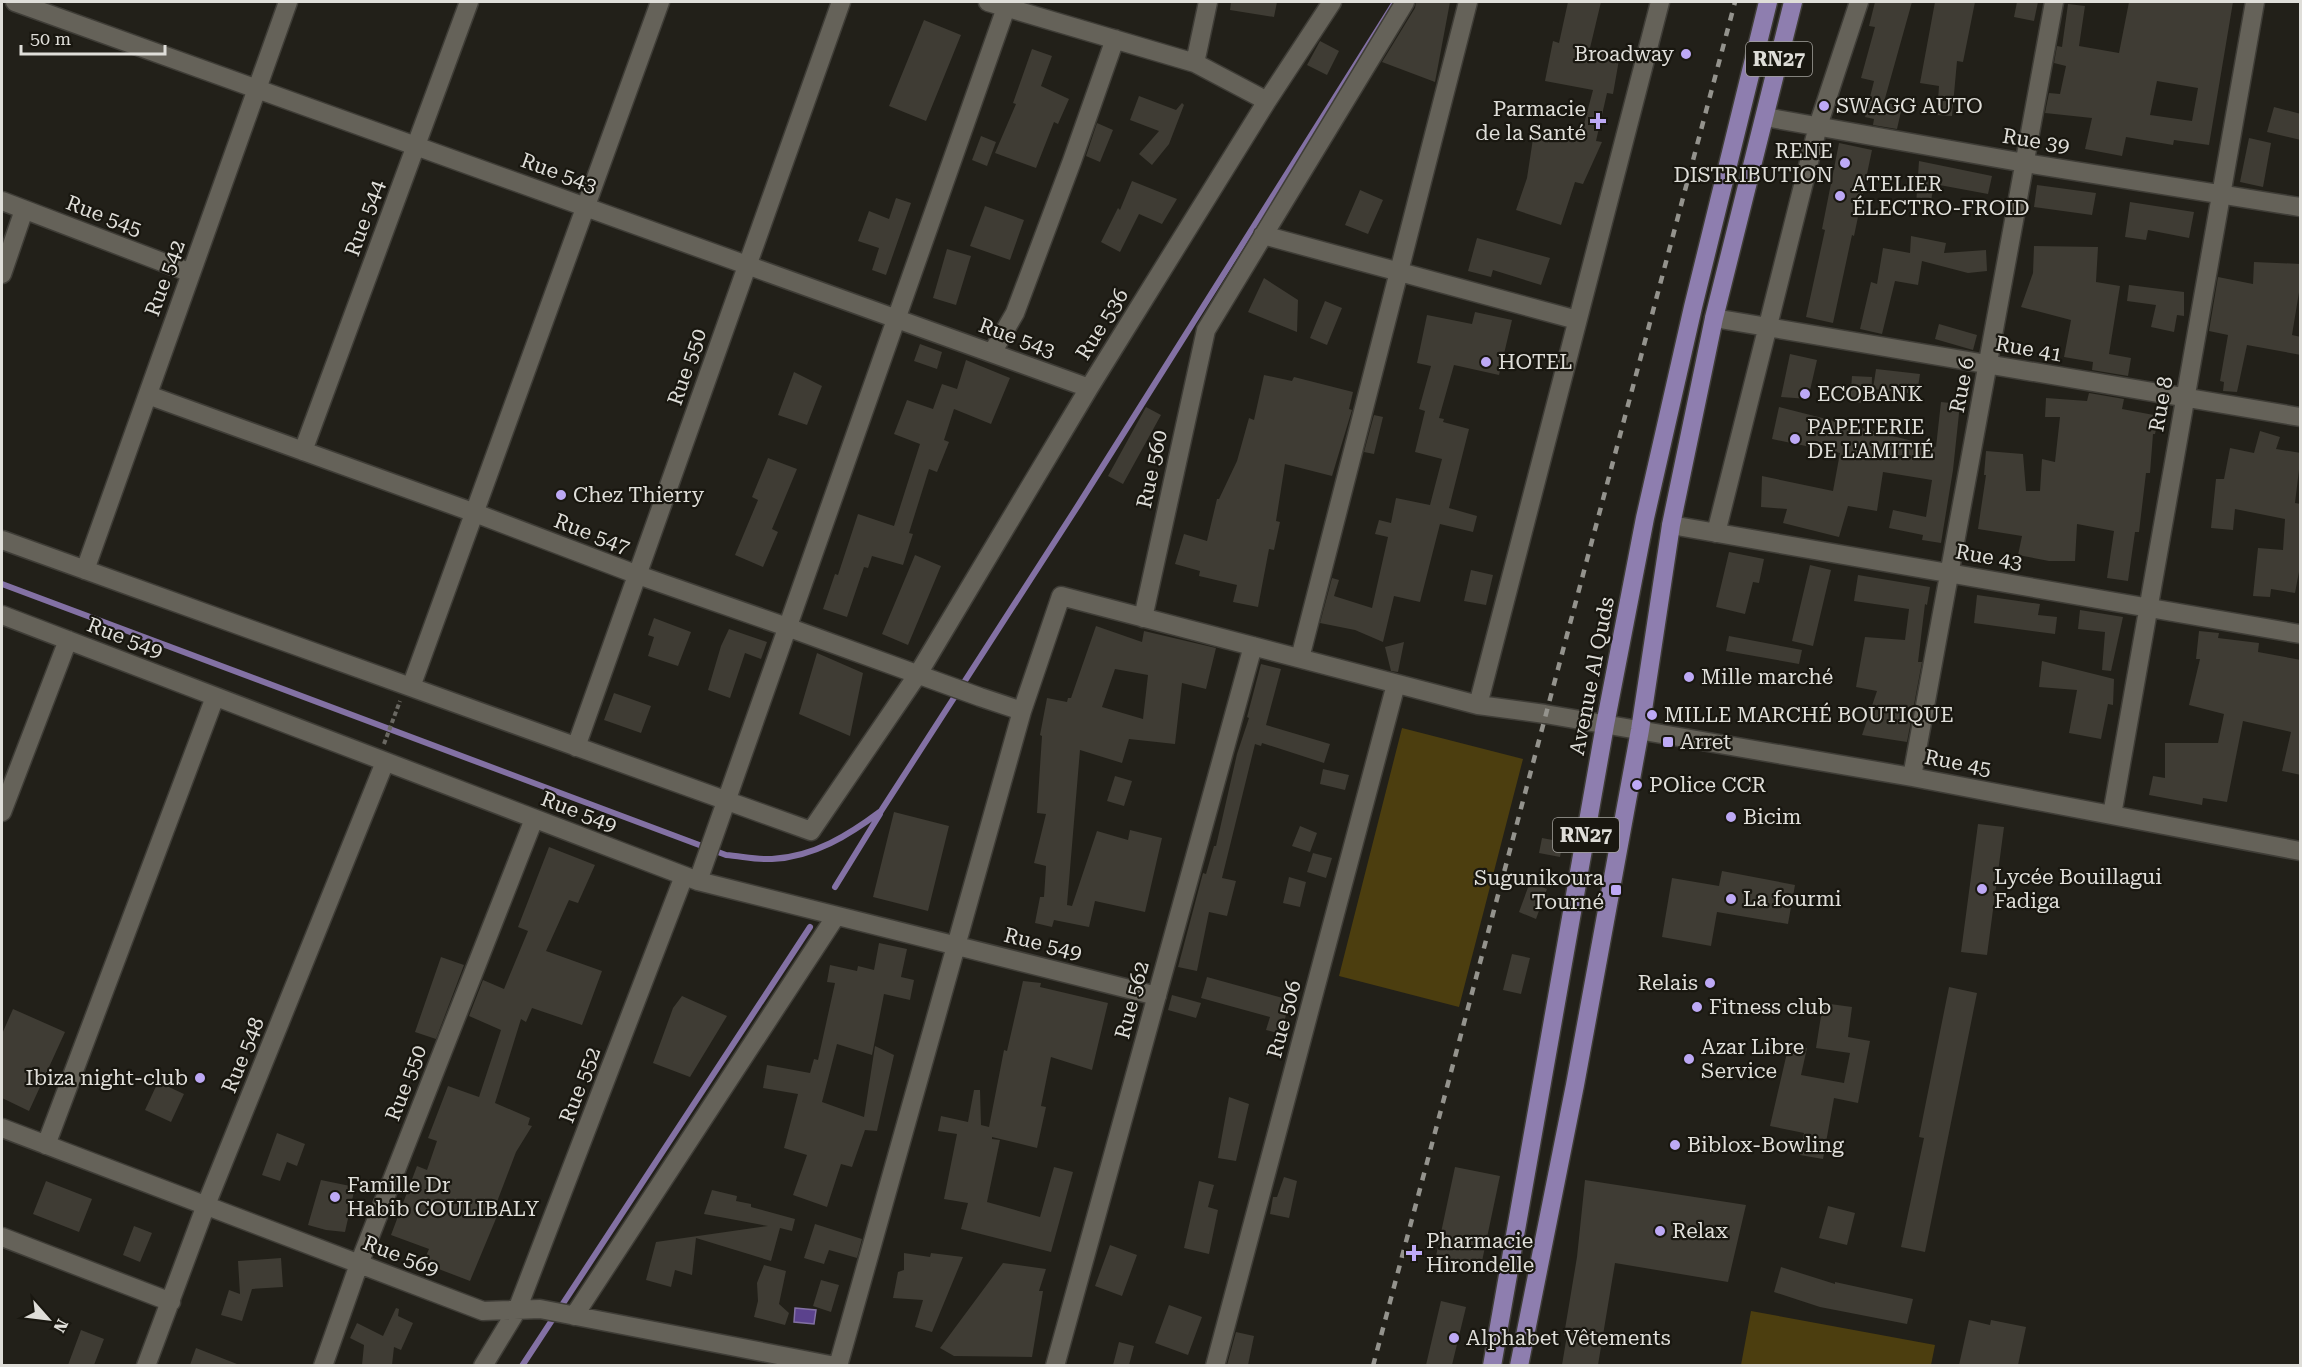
<svg xmlns="http://www.w3.org/2000/svg" width="2302" height="1367" font-family="'Roboto Serif',serif">
<style>
.green{fill:#4c3e0f}
.water{fill:#5b428d;stroke:#8371a4;stroke-width:1.5}
.lines{fill:none;stroke-linecap:round;stroke-linejoin:round}
.stream{stroke:#8371a4;stroke-width:6}
.building{fill:#3f3c34;fill-rule:evenodd}
.minor-casing{stroke:#3f3d37;stroke-width:21}
.major-casing{stroke:#3f3d37;stroke-width:21}
.path{stroke:#6a6862;stroke-width:4;stroke-dasharray:4.5 3;stroke-linecap:butt}
.minor{stroke:#656259;stroke-width:18}
.major{stroke:#8e7eaf;stroke-width:18}
.rail{stroke:#94938d;stroke-width:4.5;stroke-dasharray:8 8;stroke-linecap:butt}
.poi-dot{fill:#bda9f5;stroke:#191710;stroke-width:2}
.labels{text-anchor:middle;stroke-width:4.5;stroke-linejoin:round;paint-order:stroke}
.shield{fill:#191710;stroke:#a4a29d;stroke-width:1.5}
.shield-label{font-size:20px;font-weight:bold;fill:#dfded9}
.poi-label{font-size:21px;fill:#dfded9;stroke:#191710;text-anchor:start}
.street-label{font-size:21px;fill:#dfded9;stroke:#191710}
</style>
<rect width="100%" height="100%" fill="#222019"/>
<path class="green" d="M1402 728 1523 759 1459 1007 1339 976Z
M1751 1311 1935 1345 1931 1365H1741Z"/>
<path class="water" d="M795 1308 816 1310 814 1324 794 1322Z"/>
<g class="lines">
<path class="stream" d="M2 584 726 855C741 856 757 860 772 859 814 857 849 835 881 811L1079 504 1395 2
M835 887 880 814
M522 1366 810 927"/>
</g>
<path class="building" d="M1231 2H1277L1274 17 1230 10Z
M1416 2H1450L1435 82 1382 62 1415 8Z
M1568 2H1601L1590 48 1620 54 1613 94 1607 93 1596 141 1602 142 1583 184 1575 182 1561 225 1516 210 1527 178 1534 132 1580 139 1593 90 1545 81 1553 41 1559 43Z
M1875 2H1912L1884 102 1902 107 1897 129 1873 125 1874 119 1865 117 1874 81 1861 78 1875 27 1869 26Z
M1935 2H1975L1963 62 1957 61 1952 116 1937 115 1939 86 1920 83Z
M2017 2H2038L2034 21 2014 17Z
M2129 2H2233L2209 145 2174 140 2173 145 2126 137 2122 156 2085 149 2092 118 2045 113 2049 93 2060 94 2066 66 2054 63 2057 46 2062 47 2068 4 2085 6 2079 46 2119 53ZM2157 81 2198 88 2192 121 2150 115Z
M924 20 961 35 926 121 889 106Z
M1320 41 1339 51 1327 75 1307 65Z
M1032 49 1052 56 1041 86 1069 99 1058 124 1054 122 1036 168 995 153 1016 104 1013 103Z
M1139 96 1176 110 1182 103 1184 105 1169 144 1152 165 1139 154 1159 131 1130 120Z
M2274 107 2301 114V140L2267 132Z
M1097 123 1113 130 1100 162 1086 156Z
M981 136 996 142 987 166 972 160Z
M2249 138 2271 143 2263 187 2240 182Z
M1839 143 1872 150 1854 236 1852 235 1833 323 1806 317 1825 230 1822 229Z
M1919 161 1992 176 1988 194 1934 184 1930 207 1916 205Z
M1132 181 1177 199 1162 224 1139 214 1120 252 1101 242 1118 208 1120 210Z
M2037 185 2096 193 2092 215 2034 207Z
M1360 190 1383 200 1368 234 1345 225Z
M896 198 911 203 886 275 872 270 879 248 858 241 869 211 889 219Z
M2130 202 2194 212 2189 238 2148 230 2146 240 2125 237Z
M985 206 1024 220 1010 260 970 246Z
M1911 236 1946 243 1944 253 1986 250 1987 271 1968 273 1922 261 1918 285 1895 281 1882 334 1860 329 1871 282 1877 284 1883 248 1910 253Z
M1477 238 1550 258 1541 285 1493 270 1491 277 1468 271Z
M2034 246 2098 247 2096 282 2120 286 2109 354 2131 358 2128 376 2092 370 2093 362 2064 357 2071 320 2021 307 2033 273Z
M947 249 971 256 956 305 933 298Z
M2254 262 2301 264V280L2292 335 2301 337V355L2247 345 2237 392 2223 391 2224 382 2220 381 2228 335 2209 331 2218 277 2253 284Z
M1264 278 1298 300 1297 332 1248 312Z
M2129 285 2184 292V316L2177 315 2174 332 2151 327 2156 305 2127 301Z
M1325 301 1342 308 1327 345 1310 338Z
M1475 312 1512 320 1499 375 1454 365 1439 418 1444 419 1443 422 1469 429 1449 508 1477 516 1473 532 1440 524 1420 602 1394 596 1383 642 1355 630 1320 623 1332 578 1339 580 1334 596 1372 608 1388 537 1375 534 1379 520 1391 523 1396 498 1430 505 1442 459 1415 452 1425 411 1419 409 1431 366 1417 363 1427 315 1472 324Z
M1939 324 1977 335 1973 350 1935 339Z
M920 344 942 352 937 369 914 361Z
M1790 354 1817 360 1808 399 1781 397Z
M966 360 1010 378 991 424 954 409 944 440 949 442 937 472 929 469 909 533 913 534 903 565 872 556 868 568 864 567 847 617 823 609 835 574 838 575 858 514 894 526 920 444 894 434 907 400 933 409 942 384 957 389Z
M1876 369 1920 374 1917 394 1873 389Z
M794 372 822 386 807 425 778 415Z
M1264 375 1292 381 1294 377 1353 392 1349 409 1352 410 1332 476 1285 464 1276 521 1280 522 1274 550 1269 549 1258 607 1233 602 1237 585 1199 576 1200 571 1175 564 1184 534 1207 541 1217 499H1219L1237 461 1249 418 1254 420Z
M1852 376 1872 377 1871 403 1850 402Z
M2089 393 2124 399 2122 409 2159 416 2155 434H2153L2150 473H2146L2139 532H2135L2128 581 2107 578 2114 531 2077 524 2075 561H2049L2018 555 2022 536 1978 529 1986 475H1984L1986 451 2023 454 2026 491H2040L2042 459 2055 462 2060 417H2045L2046 398 2087 401Z
M1941 402 1960 404 1953 470 1941 543 1922 540 1923 535 1889 528 1893 510 1926 517 1932 480 1883 472 1877 511 1848 506 1839 537 1783 523 1787 509 1761 507 1762 476 1833 491 1840 453 1772 439 1779 407 1936 447Z
M1146 407 1161 415 1123 484 1108 476Z
M1374 415 1383 417 1374 454 1364 452Z
M2260 431 2280 437 2276 449 2301 453 2295 503 2301 504V561L2295 593 2271 589 2270 597 2253 596 2258 548 2283 550 2285 519 2235 509 2233 530 2211 528 2216 479H2224L2230 448 2254 453Z
M768 458 797 469 772 529 778 532 763 567 735 555 758 500 752 497Z
M1729 552 1764 559 1759 583 1753 582 1745 614 1716 607Z
M915 555 941 566 908 645 882 634Z
M1810 565 1831 570 1813 646 1792 641Z
M1471 570 1493 575 1486 605 1464 601Z
M1858 575 1930 587 1927 605 1925 604 1918 662H1922L1907 742 1862 735 1877 691 1856 687 1865 637 1905 640 1909 609 1854 601Z
M1977 595 2040 604 2038 615 2057 617 2055 634 1974 623Z
M2080 610 2123 617 2111 671 2102 670 2105 632 2078 629Z
M654 618 691 632 678 666 648 656 654 637 648 635Z
M1096 626 1142 642 1144 631 1216 648 1206 689 1182 683 1175 744 1129 739 1122 763 1080 750 1067 905 1072 906 1097 831 1128 840 1130 830 1162 838 1145 912 1095 901 1089 927 1054 920 1052 927 1035 923 1040 897H1044L1046 866 1034 863 1046 814 1037 813 1042 736 1040 735 1047 698 1067 702 1068 698H1071ZM1115 669 1148 675 1143 719 1102 707Z
M729 629 767 642 761 659 745 653 730 698 708 690 721 646Z
M2199 631 2219 633 2218 638 2259 643 2258 652 2301 660V775L2282 771 2291 732 2243 721 2227 802 2203 798 2202 805 2149 795 2153 776 2165 778V743H2218L2224 714 2189 705 2200 659H2196Z
M1729 636 1802 650 1799 664 1726 651Z
M1404 642 1398 672 1391 671 1385 647Z
M817 653 863 673 850 736 799 714Z
M2042 661 2114 679 2113 705 2108 704 2101 739 2069 733 2077 690 2039 687Z
M1261 664 1281 669 1266 725 1330 744 1324 763 1262 743 1261 746 1255 744 1222 878 1236 881 1227 916 1209 912 1197 971 1178 967 1203 873 1206 874 1214 846H1216L1237 754 1249 718 1247 717Z
M614 693 651 706 641 733 604 720Z
M1323 769 1349 775 1345 790 1320 784Z
M1115 776 1132 781 1124 806 1107 801Z
M894 812 949 826 928 911 873 897Z
M1978 824 2004 827 1987 955 1961 952Z
M1300 826 1317 833 1310 852 1292 846Z
M1542 838 1563 842 1560 857 1539 853Z
M549 847 595 865 578 903 569 900 546 951 602 971 582 1025 532 1008 526 1022 521 1019 495 1103 530 1118 528 1125 532 1126 516 1152 495 1207 500 1209 470 1281 423 1263 429 1249 391 1235 417 1166 427 1170 437 1141 428 1138 448 1086 479 1097 501 1030 469 1016 483 980 504 989 528 931 518 927Z
M1313 853 1332 858 1326 878 1307 872Z
M1722 871 1795 885 1788 924 1717 912 1711 946 1662 937 1672 878 1719 886Z
M1289 877 1306 882 1300 907 1283 903Z
M1530 882 1547 889 1536 919 1519 912Z
M879 943 907 949 901 977 914 980 910 1000 884 994 872 1055 837 1044 822 1102 864 1117 875 1046 894 1055 877 1131 865 1130 852 1167 841 1164 827 1207 793 1195 807 1155 784 1148 798 1094 763 1088 767 1065 810 1073 814 1059 818 1060 835 983 827 982 830 965 857 971 858 966 874 970Z
M1512 954 1530 958 1521 994 1503 990Z
M441 957 464 965 436 1039 415 1032Z
M1207 977 1290 1000 1281 1034 1266 1030 1270 1017 1201 998Z
M1023 981 1041 983 1040 987 1108 1003 1092 1070 1051 1057 1041 1106 1046 1107 1037 1148 992 1137V1139L1000 1140 987 1202 1040 1217 1054 1167 1073 1172 1051 1252 961 1229 968 1203 944 1199 957 1134 938 1131 941 1116 968 1122 974 1090H980L981 1125 989 1127 1004 1050 1007 1051Z
M1949 987 1977 993 1925 1252 1901 1247 1924 1138 1919 1137Z
M1172 995 1201 1003 1196 1018 1168 1010Z
M682 996 727 1016 690 1077 653 1063 673 1008Z
M1823 1003 1852 1007 1848 1037 1870 1041 1858 1103 1834 1098 1823 1159 1800 1155 1804 1133 1770 1126 1789 1044 1807 1048 1801 1075 1844 1083 1850 1053 1816 1048Z
M13 1009 65 1032 29 1111 2 1098V1034Z
M158 1082 184 1094 171 1122 145 1110Z
M1229 1097 1249 1104 1236 1161 1218 1158Z
M277 1133 305 1144 297 1166 287 1162 280 1181 262 1175Z
M1455 1167 1500 1176 1481 1266 1436 1256Z
M1284 1177 1297 1181 1289 1218 1270 1214 1273 1197H1277Z
M321 1180 355 1187 345 1232 326 1230 308 1225Z
M1585 1180 1746 1205 1728 1282 1615 1263 1598 1365H1562L1567 1335H1564L1577 1257Z
M46 1181 92 1199 79 1232 33 1214Z
M1199 1181 1214 1185 1208 1207 1218 1210 1209 1254 1184 1248Z
M712 1190 737 1196 736 1201 751 1204V1207L795 1219 792 1231 780 1228 771 1261 696 1238 692 1275 675 1270 671 1287 646 1280 656 1242 768 1226 704 1214Z
M1828 1206 1855 1213 1847 1245 1819 1238Z
M815 1224 862 1239 857 1258 829 1250 824 1264 804 1258Z
M134 1226 152 1233 140 1262 123 1255Z
M1110 1245 1137 1255 1122 1296 1095 1286Z
M904 1253 930 1257 931 1253 963 1257 932 1332 915 1327 923 1300 893 1298 898 1272 904 1270Z
M281 1258 283 1287 252 1289 242 1321 221 1315 229 1290 240 1294 238 1261Z
M1003 1263 1046 1269 1039 1291H1043L1032 1357 954 1356 940 1348Z
M764 1265 786 1271 779 1304 789 1313 785 1325 754 1317 758 1301 757 1283Z
M1781 1267 1835 1284V1282L1913 1299 1907 1324 1820 1307 1774 1292Z
M821 1280 839 1285 831 1312 813 1306Z
M1441 1301 1466 1307 1452 1365H1426Z
M1169 1305 1202 1317 1188 1355 1155 1343Z
M396 1308 399 1309 398 1316 413 1323 401 1350 394 1347 392 1365H362L364 1345 350 1338 357 1323 383 1336Z
M1969 1320 1990 1325 1991 1320 2026 1327 2018 1365H1959Z
M81 1330 104 1339 94 1365H68Z
M1236 1332 1254 1336 1248 1365H1227Z
M1119 1342 1134 1346 1129 1365H1113Z
M196 1348 237 1364V1365H190Z"/>
<g class="lines">
<defs>
<path id="minor" d="M15 2 1089 388
M988 2 1195 63 1267 101
M1195 63 1208 2
M1765 117 2025 163 2300 207
M2 201 191 273
M1263 235 1577 320
M2 274 24 210
M1714 318 2300 417
M992 353 1015 313 1072 161 1115 39
M148 395 475 513 638 575 787 627 980 697 1022 711
M303 451 469 2
M1671 525 2300 634
M1716 533 1818 126 1859 2
M2 540 811 831 918 674 1089 388 1267 101 1332 2
M85 570 288 2
M2 615 698 881 1157 996
M1143 618 1206 330 1405 2
M1300 658 1468 2
M411 687 660 2
M1478 705 1660 2
M576 747 841 2
M1912 777 2054 2
M2 812 68 640
M2112 815 2255 2
M698 881 1008 2
M2 1128 483 1311 540 1309 835 1366
M46 1145 215 697
M2 1237 171 1302
M574 1316 836 916
M146 1366 206 1205 385 762
M323 1366 359 1264 534 819
M483 1366 517 1310 684 876
M838 1366 1022 711 1061 596 1478 705 1545 714 1912 777 2300 851
M1055 1366 1253 646
M1215 1366 1396 684"/>
<path id="major" d="M1492 1366 1605 725 1645 518 1693 307 1768 2
M1519 1366 1575 1085 1640 730 1671 525 1714 318 1793 2"/>
</defs>
<use href="#minor" class="minor-casing"/>
<use href="#major" class="major-casing"/>
<path class="path" d="M384 744 400 701"/>
<use href="#minor" class="minor"/>
<use href="#major" class="major"/>
<path class="rail" d="M1373 1366 1735 2"/>
</g>
<g class="poi-dot">
<circle cx="1686" cy="54" r="6"/>
<circle cx="1824" cy="106" r="6"/>
<path d="M1595 112h6v6h6v6h-6v6h-6v-6h-6v-6h6z"/>
<circle cx="1845" cy="163" r="6"/>
<circle cx="1840" cy="196" r="6"/>
<circle cx="1486" cy="362" r="6"/>
<circle cx="1805" cy="394" r="6"/>
<circle cx="1795" cy="439" r="6"/>
<circle cx="561" cy="495" r="6"/>
<circle cx="1689" cy="677" r="6"/>
<circle cx="1652" cy="715" r="6"/>
<rect x="1662" y="736" width="12" height="12" rx="3"/>
<circle cx="1637" cy="785" r="6"/>
<circle cx="1731" cy="817" r="6"/>
<circle cx="1982" cy="889" r="6"/>
<rect x="1610" y="884" width="12" height="12" rx="3"/>
<circle cx="1731" cy="899" r="6"/>
<circle cx="1710" cy="983" r="6"/>
<circle cx="1697" cy="1007" r="6"/>
<circle cx="1689" cy="1059" r="6"/>
<circle cx="200" cy="1078" r="6"/>
<circle cx="1675" cy="1145" r="6"/>
<circle cx="335" cy="1197" r="6"/>
<circle cx="1660" cy="1231" r="6"/>
<path d="M1411 1244h6v6h6v6h-6v6h-6v-6h-6v-6h6z"/>
<circle cx="1454" cy="1338" r="6"/>
</g>
<g class="labels">
<g class="shield">
<rect x="1746" y="42" width="66" height="34" rx="4.5"/>
<rect x="1553" y="818" width="66" height="34" rx="4.5"/>
</g>
<g class="shield-label">
<text x="1779" y="66">RN27</text>
<text x="1586" y="842">RN27</text>
</g>
<g class="poi-label">
<text x="1674" y="61" text-anchor="end">Broadway</text>
<text x="1836" y="113">SWAGG AUTO</text>
<text x="1586" y="116" text-anchor="end">Parmacie<tspan x="1586" dy="24">de la Santé</tspan></text>
<text x="1833" y="158" text-anchor="end">RENE<tspan x="1833" dy="24">DISTRIBUTION</tspan></text>
<text x="1852" y="191">ATELIER<tspan x="1852" dy="24">ÉLECTRO-FROID</tspan></text>
<text x="1498" y="369">HOTEL</text>
<text x="1817" y="401">ECOBANK</text>
<text x="1807" y="434">PAPETERIE<tspan x="1807" dy="24">DE L'AMITIÉ</tspan></text>
<text x="573" y="502">Chez Thierry</text>
<text x="1701" y="684">Mille marché</text>
<text x="1664" y="722">MILLE MARCHÉ BOUTIQUE</text>
<text x="1680" y="749">Arret</text>
<text x="1649" y="792">POlice CCR</text>
<text x="1743" y="824">Bicim</text>
<text x="1994" y="884">Lycée Bouillagui<tspan x="1994" dy="24">Fadiga</tspan></text>
<text x="1604" y="885" text-anchor="end">Sugunikoura<tspan x="1604" dy="24">Tourné</tspan></text>
<text x="1743" y="906">La fourmi</text>
<text x="1698" y="990" text-anchor="end">Relais</text>
<text x="1709" y="1014">Fitness club</text>
<text x="1701" y="1054">Azar Libre<tspan x="1701" dy="24">Service</tspan></text>
<text x="188" y="1085" text-anchor="end">Ibiza night-club</text>
<text x="1687" y="1152">Biblox-Bowling</text>
<text x="347" y="1192">Famille Dr<tspan x="347" dy="24">Habib COULIBALY</tspan></text>
<text x="1672" y="1238">Relax</text>
<text x="1426" y="1248">Pharmacie<tspan x="1426" dy="24">Hirondelle</tspan></text>
<text x="1466" y="1345">Alphabet Vêtements</text>
</g>
<g class="street-label">
<text transform="translate(2036 141) rotate(9)" y="7">Rue 39</text>
<text transform="translate(559 173) rotate(20)" y="7">Rue 543</text>
<text transform="translate(104 216) rotate(21)" y="7">Rue 545</text>
<text transform="translate(365 218) rotate(-70)" y="7">Rue 544</text>
<text transform="translate(165 278) rotate(-70)" y="7">Rue 542</text>
<text transform="translate(1102 324) rotate(-58)" y="7">Rue 536</text>
<text transform="translate(1017 338) rotate(20)" y="7">Rue 543</text>
<text transform="translate(2029 349) rotate(10)" y="7">Rue 41</text>
<text transform="translate(687 367) rotate(-71)" y="7">Rue 550</text>
<text transform="translate(1962 385) rotate(-79)" y="7">Rue 6</text>
<text transform="translate(2161 404) rotate(-80)" y="7">Rue 8</text>
<text transform="translate(1152 469) rotate(-78)" y="7">Rue 560</text>
<text transform="translate(592 534) rotate(21)" y="7">Rue 547</text>
<text transform="translate(1989 557) rotate(10)" y="7">Rue 43</text>
<text transform="translate(125 638) rotate(21)" y="7">Rue 549</text>
<text transform="translate(1592 676) rotate(-79)" y="7">Avenue Al Quds</text>
<text transform="translate(1958 763) rotate(11)" y="7">Rue 45</text>
<text transform="translate(579 812) rotate(21)" y="7">Rue 549</text>
<text transform="translate(1043 944) rotate(14)" y="7">Rue 549</text>
<text transform="translate(1132 1000) rotate(-75)" y="7">Rue 562</text>
<text transform="translate(1284 1019) rotate(-75)" y="7">Rue 506</text>
<text transform="translate(243 1055) rotate(-68)" y="7">Rue 548</text>
<text transform="translate(406 1083) rotate(-69)" y="7">Rue 550</text>
<text transform="translate(580 1085) rotate(-69)" y="7">Rue 552</text>
<text transform="translate(401 1256) rotate(21)" y="7">Rue 569</text>
</g>
</g>
<rect width="2302" height="1367" fill="none" stroke="#dfded9" stroke-width="6"/>
<g transform="translate(48 1319) rotate(118)" stroke="#191710" stroke-width="4.5" paint-order="stroke">
<path d="M0-4.5L10 22L0 15L-10 22Z" fill="#dfded9"/>
<text y="-9" font-size="16" font-weight="bold" text-anchor="middle" fill="#dfded9">N</text>
</g>
<path d="M21 45v9h144v-9" fill="none" stroke="#dfded9" stroke-width="3"/>
<text x="30" y="45" font-size="18" fill="#dfded9" stroke="#191710" stroke-width="4.5" paint-order="stroke">50 m</text>
</svg>
